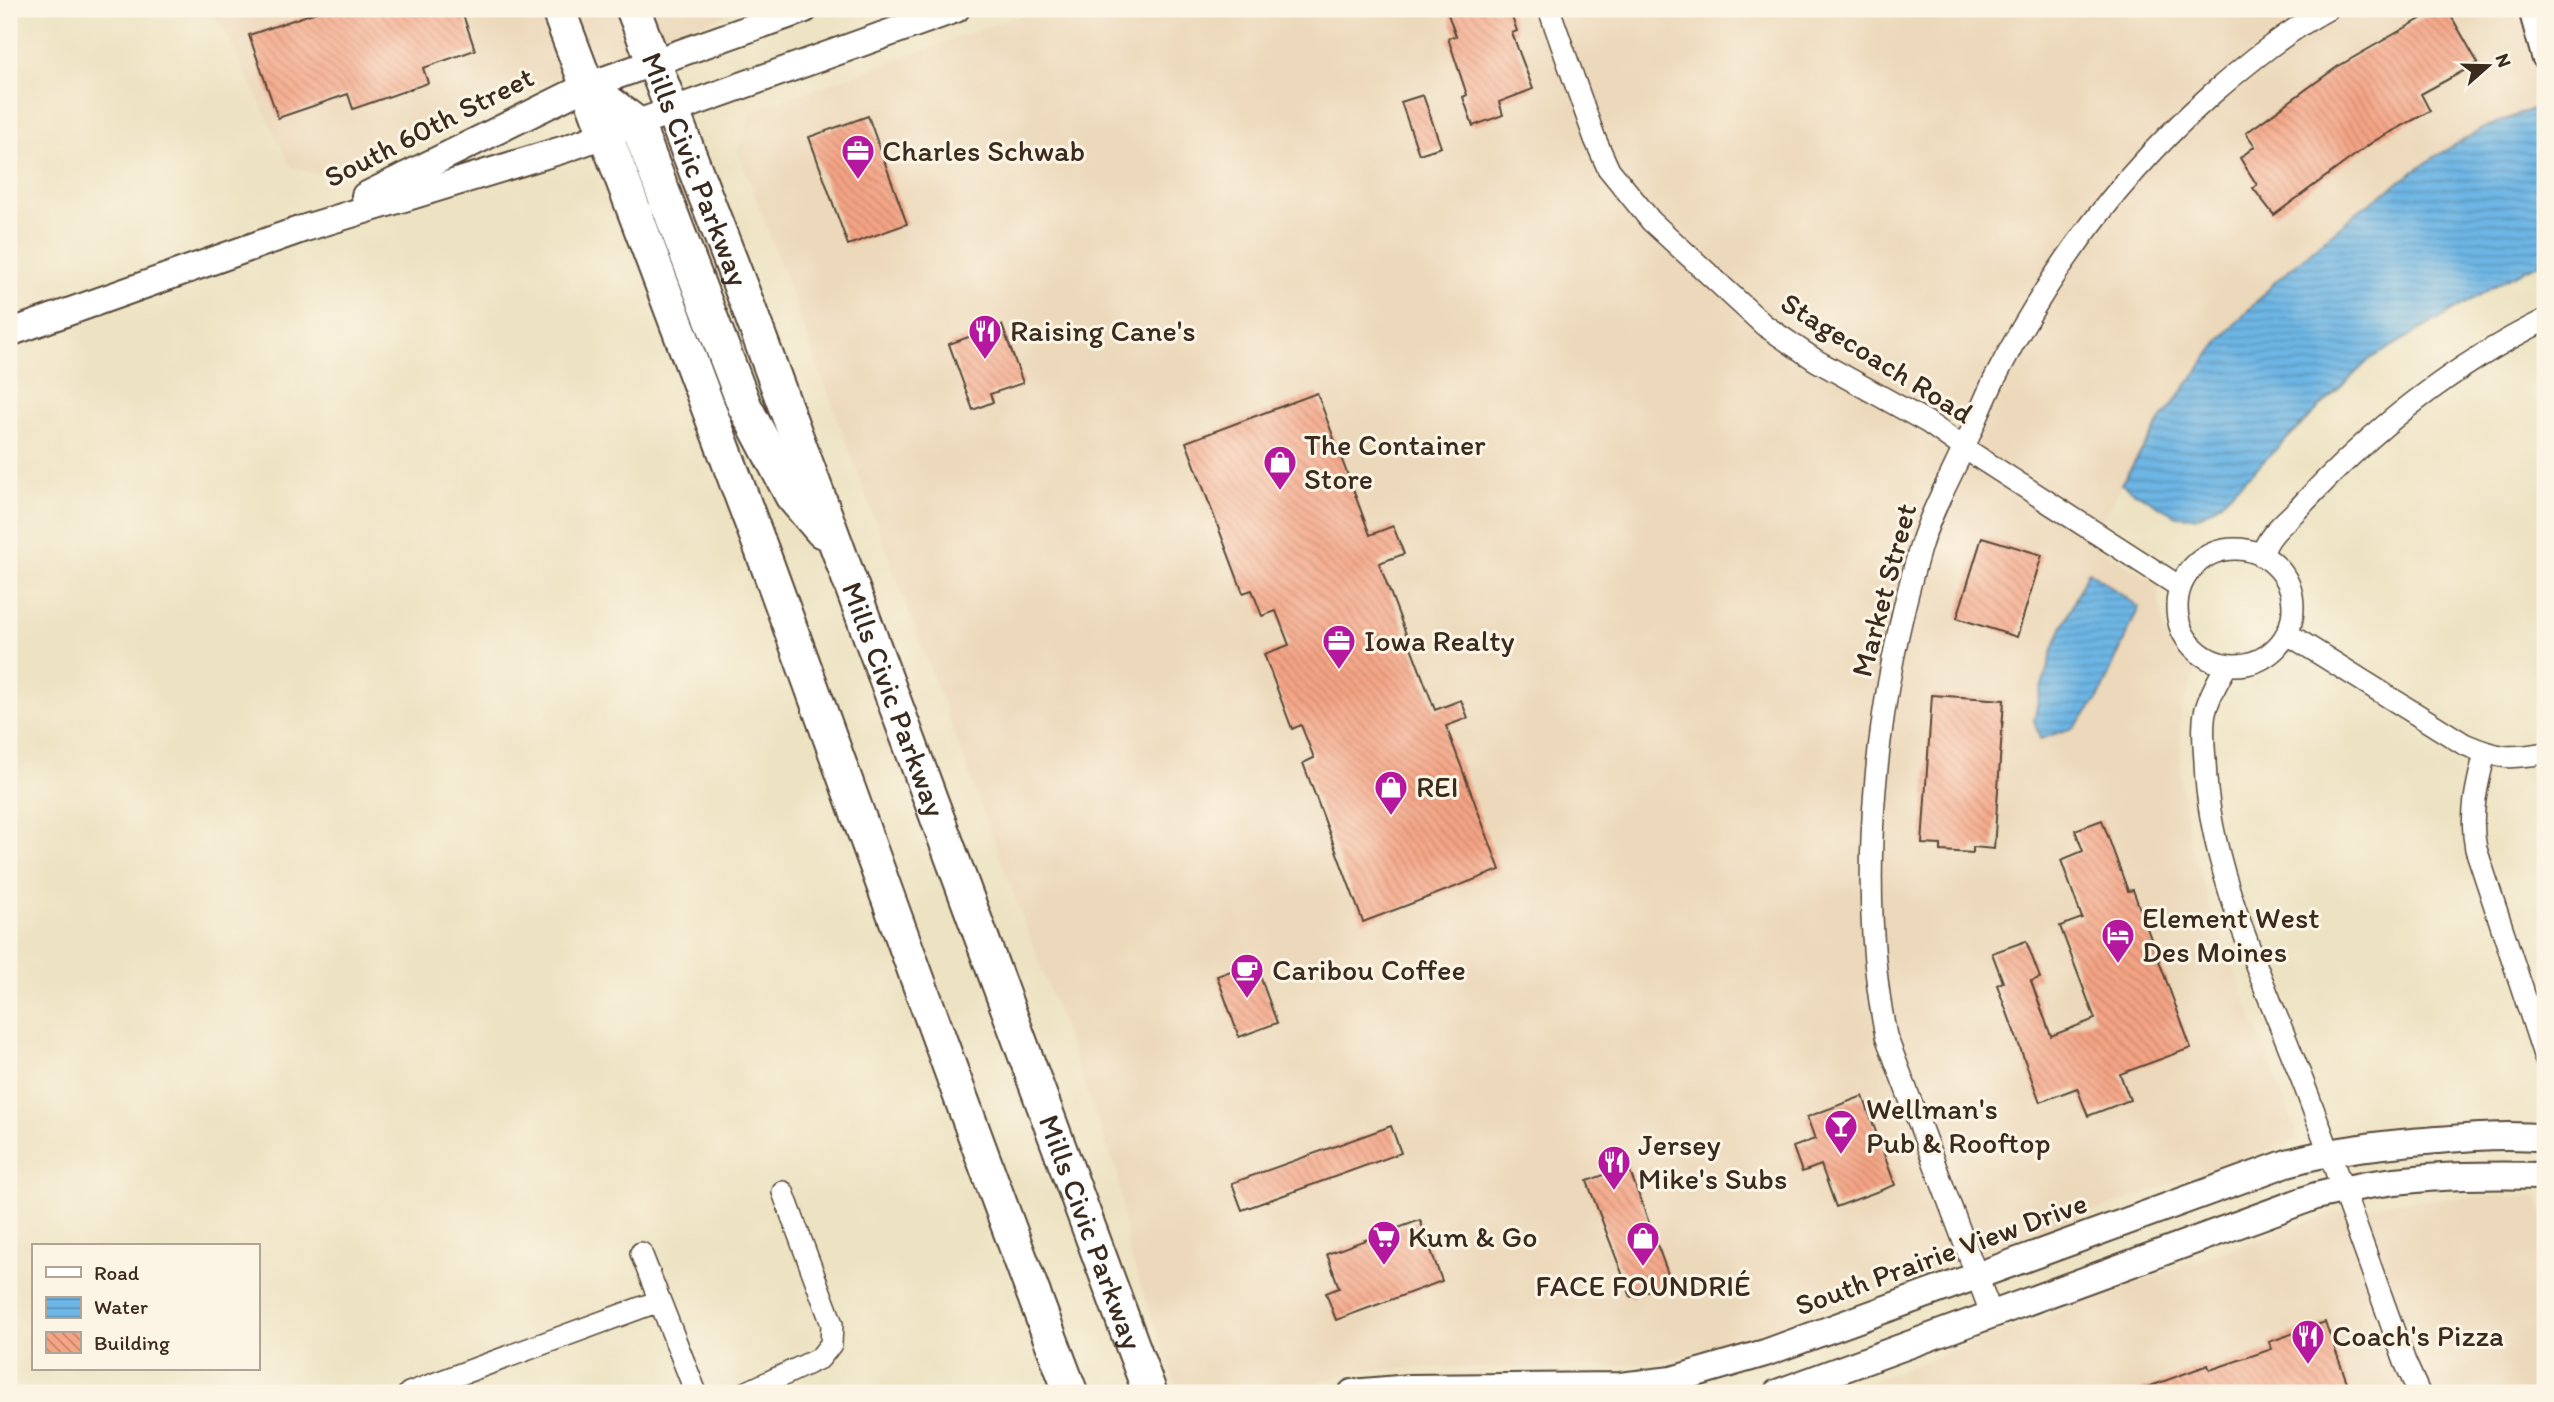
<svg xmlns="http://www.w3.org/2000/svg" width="2554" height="1402" font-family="Itim,sans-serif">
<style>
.built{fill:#ecd8ba}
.water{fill:url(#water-rules);stroke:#547082;stroke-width:2}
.building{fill:url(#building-back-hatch)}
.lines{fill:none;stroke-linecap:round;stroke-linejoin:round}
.minor-casing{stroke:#564637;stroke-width:24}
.tertiary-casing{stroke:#564637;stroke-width:30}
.primary-casing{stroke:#564637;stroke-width:37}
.minor{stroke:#fff;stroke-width:21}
.tertiary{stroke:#fff;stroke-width:26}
.primary{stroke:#fff;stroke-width:33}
.labels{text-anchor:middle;stroke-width:6;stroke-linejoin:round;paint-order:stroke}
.street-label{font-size:30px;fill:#3b2a1e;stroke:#fcf5e5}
.poi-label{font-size:30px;fill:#3b2a1e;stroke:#fcf5e5;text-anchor:start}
</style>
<defs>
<pattern id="water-rules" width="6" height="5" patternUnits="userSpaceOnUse" patternTransform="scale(1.75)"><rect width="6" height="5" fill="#6db6e5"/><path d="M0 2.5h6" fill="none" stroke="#5b94b9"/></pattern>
<pattern id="building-back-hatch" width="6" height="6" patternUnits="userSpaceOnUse" patternTransform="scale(1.75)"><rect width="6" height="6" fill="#f5a485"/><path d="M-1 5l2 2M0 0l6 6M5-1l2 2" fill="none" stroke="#c8866c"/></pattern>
</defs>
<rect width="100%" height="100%" fill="#fcf5e5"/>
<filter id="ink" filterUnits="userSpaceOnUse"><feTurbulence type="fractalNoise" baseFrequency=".0143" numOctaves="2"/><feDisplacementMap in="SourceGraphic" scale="14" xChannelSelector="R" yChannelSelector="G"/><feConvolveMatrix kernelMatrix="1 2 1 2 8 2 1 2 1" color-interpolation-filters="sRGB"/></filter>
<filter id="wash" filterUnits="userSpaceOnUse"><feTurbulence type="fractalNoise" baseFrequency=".00686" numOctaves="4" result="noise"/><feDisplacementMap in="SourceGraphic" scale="28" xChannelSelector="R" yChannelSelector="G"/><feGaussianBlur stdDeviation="1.57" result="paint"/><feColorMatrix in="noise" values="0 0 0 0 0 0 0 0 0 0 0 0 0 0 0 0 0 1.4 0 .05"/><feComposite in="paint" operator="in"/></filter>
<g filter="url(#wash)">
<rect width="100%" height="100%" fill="#ede3c3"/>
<path class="built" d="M206 9H743L566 73 501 106 315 174 291 167 222 25Z
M1037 9H2545V104L2484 128 2276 281 2222 338 2161 420 2089 541 2157 584 2164 632 2176 655 2196 671 2181 710V778L2189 838 2210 907 2299 1139 1969 1256 1758 1334 1668 1360 1618 1366 1410 1368 1355 1372 1276 1393H1193L1176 1385 1127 1246 1118 1176 738 150 753 111Z
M2503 1196 2537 1197 2545 1219V1393H1838L2292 1226 2347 1210 2385 1204 2443 1198Z"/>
<path class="water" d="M2545 104V261L2512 276 2369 360 2219 504 2199 517 2176 516 2121 484 2161 420 2222 338 2276 281 2358 211 2436 156 2484 128Z
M2088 571 2139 607 2098 699 2075 727 2040 739 2034 721 2039 696 2054 646Z"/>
<g id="blocks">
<path class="building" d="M325 9H461L475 50 423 68 428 83 353 109 348 94 278 118 249 35Z
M1446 9H1509L1517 31 1512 33 1533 89 1499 102 1503 115 1473 126 1463 97 1467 95 1448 38 1456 36Z
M2438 9H2447L2478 63 2421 94 2430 111 2374 141 2274 215 2253 188 2257 185 2240 158 2255 146 2246 133 2337 67Z
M1423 95 1441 147 1419 154 1401 102Z
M868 116 907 224 848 245 809 137Z
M1002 325 1023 383 990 394 993 402 973 410 949 344Z
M1317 393 1370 535 1393 526 1404 554 1379 563 1435 710 1461 700 1468 718 1446 726 1500 870 1363 922 1303 763 1314 758 1301 725 1292 729 1264 654 1289 645 1276 611 1262 616 1252 590 1243 593 1186 442Z
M1982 537 2042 555 2017 637 1957 618Z
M1932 695 2004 700 1994 849 1973 847V853L1941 851V845L1922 844Z
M2102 820 2128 891 2133 890 2191 1048 2120 1074 2130 1100 2088 1116 2077 1088 2040 1102 1997 985 2003 982 1992 953 2026 941 2040 978 2031 981 2051 1036 2095 1019 2060 926 2082 918 2061 860 2083 851 2075 830Z
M1255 962 1277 1023 1239 1037 1217 976Z
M1863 1096 1895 1185 1836 1207 1821 1165 1802 1172 1793 1147 1815 1139 1807 1117Z
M1391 1126 1401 1153 1242 1210 1232 1183Z
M1628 1166 1671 1282 1631 1297 1587 1181Z
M1420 1220 1442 1281 1336 1320 1326 1293 1339 1288 1327 1254Z
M2325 1322 2351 1393H2137V1391L2208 1365 2210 1370 2272 1349 2269 1342Z"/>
</g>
</g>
<g filter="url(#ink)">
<use href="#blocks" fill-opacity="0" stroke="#564637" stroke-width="2"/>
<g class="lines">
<defs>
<path id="minor" d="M1549 9 1595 139 1608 168 1651 221 1764 325 1796 347 1817 361 1927 422 1964 448 2180 587
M2177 607a58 58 0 1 1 116 0a58 58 0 1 1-116 0Z
M2263 555C2265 537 2286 521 2298 509 2368 433 2452 366 2545 320
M2288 634 2464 744C2499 759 2509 759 2545 753
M2227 665C2218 680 2209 696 2205 713 2202 728 2204 746 2205 761 2208 874 2270 993 2309 1098 2342 1186 2373 1274 2405 1362L2419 1393
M2485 753C2477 785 2469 815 2476 849L2545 1058
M641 1253 696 1393
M1991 1313 1886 1036C1855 881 1876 699 1920 548 1931 511 1950 479 1965 445 1975 423 1984 401 1994 380 2049 271 2122 174 2213 93 2249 62 2286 32 2328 9
M409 1393 659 1301
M745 1393 820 1358 831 1344 832 1324 783 1192"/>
<path id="tertiary" d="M2532 9 2545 56
M365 196 587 86 805 9
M9 333 302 229 565 149 956 9
M1352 1393 1410 1388 1620 1386 1672 1380 1765 1353 2287 1163C2336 1149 2386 1144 2437 1140 2473 1137 2509 1134 2545 1138
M1777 1393 2316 1196C2391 1176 2469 1174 2545 1176"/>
<g id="primary">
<path d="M558 9C627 194 699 379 767 564 868 841 966 1118 1071 1393"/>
<path id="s1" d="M633 9 748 306 1150 1393"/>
<path d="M587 86 637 124 745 407 792 496 822 531"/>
</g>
</defs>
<use href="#minor" class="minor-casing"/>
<use href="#tertiary" class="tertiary-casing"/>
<use href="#primary" class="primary-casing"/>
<use href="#minor" class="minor"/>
<use href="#tertiary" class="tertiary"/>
<use href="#primary" class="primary"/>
</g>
</g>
<defs>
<symbol id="office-pin" viewBox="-11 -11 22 30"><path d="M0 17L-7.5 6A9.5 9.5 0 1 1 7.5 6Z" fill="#b5179e" stroke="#fcf5e5"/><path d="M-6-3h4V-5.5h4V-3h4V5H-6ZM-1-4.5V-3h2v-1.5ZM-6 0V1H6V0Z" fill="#fff"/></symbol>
<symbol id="restaurant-pin" viewBox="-11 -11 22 30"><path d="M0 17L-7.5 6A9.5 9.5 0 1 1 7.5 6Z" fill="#b5179e" stroke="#fcf5e5"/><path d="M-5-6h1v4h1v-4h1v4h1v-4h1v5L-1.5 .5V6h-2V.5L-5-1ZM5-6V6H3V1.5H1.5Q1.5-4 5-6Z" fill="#fff"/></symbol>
<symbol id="shop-pin" viewBox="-11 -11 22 30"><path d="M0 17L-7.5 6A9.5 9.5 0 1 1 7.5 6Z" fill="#b5179e" stroke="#fcf5e5"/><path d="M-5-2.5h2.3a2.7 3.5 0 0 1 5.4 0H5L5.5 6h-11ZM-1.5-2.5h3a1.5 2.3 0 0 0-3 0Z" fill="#fff"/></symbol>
<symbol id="hotel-pin" viewBox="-11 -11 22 30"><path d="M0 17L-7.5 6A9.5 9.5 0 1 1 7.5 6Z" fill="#b5179e" stroke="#fcf5e5"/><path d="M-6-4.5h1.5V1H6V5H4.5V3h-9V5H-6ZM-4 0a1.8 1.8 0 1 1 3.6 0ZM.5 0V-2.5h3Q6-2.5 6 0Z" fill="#fff"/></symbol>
<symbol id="cafe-pin" viewBox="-11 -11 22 30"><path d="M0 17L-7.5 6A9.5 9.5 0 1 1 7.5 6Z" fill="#b5179e" stroke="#fcf5e5"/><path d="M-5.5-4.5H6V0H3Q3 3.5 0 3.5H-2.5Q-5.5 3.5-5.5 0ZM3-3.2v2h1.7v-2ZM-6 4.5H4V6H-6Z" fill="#fff"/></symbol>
<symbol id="bar-pin" viewBox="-11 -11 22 30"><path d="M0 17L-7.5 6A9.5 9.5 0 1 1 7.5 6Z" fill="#b5179e" stroke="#fcf5e5"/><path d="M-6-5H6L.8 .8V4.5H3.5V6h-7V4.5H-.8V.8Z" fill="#fff"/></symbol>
<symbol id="supermarket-pin" viewBox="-11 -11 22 30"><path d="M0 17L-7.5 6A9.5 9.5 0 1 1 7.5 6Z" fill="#b5179e" stroke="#fcf5e5"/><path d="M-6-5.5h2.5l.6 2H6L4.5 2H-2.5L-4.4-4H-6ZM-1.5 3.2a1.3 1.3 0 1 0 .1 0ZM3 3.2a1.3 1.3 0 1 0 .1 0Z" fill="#fff"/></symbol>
</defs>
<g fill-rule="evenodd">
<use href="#office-pin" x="839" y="132" width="38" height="52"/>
<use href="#restaurant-pin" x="966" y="312" width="38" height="52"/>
<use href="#shop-pin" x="1261" y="443" width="38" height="52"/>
<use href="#office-pin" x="1320" y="622" width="38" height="52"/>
<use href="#shop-pin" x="1372" y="768" width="38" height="52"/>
<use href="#hotel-pin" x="2099" y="916" width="38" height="52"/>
<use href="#cafe-pin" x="1228" y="951" width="38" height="52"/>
<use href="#bar-pin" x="1822" y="1107" width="38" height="52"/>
<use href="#restaurant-pin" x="1595" y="1143" width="38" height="52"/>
<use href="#supermarket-pin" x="1365" y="1218" width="38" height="52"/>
<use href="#shop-pin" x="1624" y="1219" width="38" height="52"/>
<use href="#restaurant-pin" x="2289" y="1317" width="38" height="52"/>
</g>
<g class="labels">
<g class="street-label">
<text transform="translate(429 127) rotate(-27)" y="10">South 60th Street</text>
<text dy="10" stroke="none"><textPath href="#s1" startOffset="172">Mills Civic Parkway</textPath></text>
<text transform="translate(1877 358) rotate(32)" y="10">Stagecoach Road</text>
<text transform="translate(1884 590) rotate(-75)" y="10">Market Street</text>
<text dy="10" stroke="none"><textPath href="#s1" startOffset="738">Mills Civic Parkway</textPath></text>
<text dy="10" stroke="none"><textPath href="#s1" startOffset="1306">Mills Civic Parkway</textPath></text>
<text transform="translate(1941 1254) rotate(-20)" y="10">South Prairie View Drive</text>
</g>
<g class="poi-label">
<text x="882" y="161">Charles Schwab</text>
<text x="1010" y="341">Raising Cane's</text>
<text x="1304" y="455">The Container<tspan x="1304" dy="34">Store</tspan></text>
<text x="1364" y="651">Iowa Realty</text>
<text x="1416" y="797">REI</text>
<text x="2142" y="928">Element West<tspan x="2142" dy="34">Des Moines</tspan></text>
<text x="1272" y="980">Caribou Coffee</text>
<text x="1866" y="1119">Wellman's<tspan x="1866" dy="34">Pub &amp; Rooftop</tspan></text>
<text x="1638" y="1155">Jersey<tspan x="1638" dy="34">Mike's Subs</tspan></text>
<text x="1408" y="1247">Kum &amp; Go</text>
<text x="1643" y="1296" text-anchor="middle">FACE FOUNDRIÉ</text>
<text x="2332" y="1346">Coach's Pizza</text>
</g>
</g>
<rect width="2554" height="1402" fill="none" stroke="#fcf5e5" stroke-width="35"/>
<rect x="32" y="1244" width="228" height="126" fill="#fcf5e5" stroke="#afa495" stroke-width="2"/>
<rect x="46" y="1267" width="35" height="10" fill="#ffffff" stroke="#afa495" stroke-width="2"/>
<text x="94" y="1280" font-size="21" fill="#3b2a1e">Road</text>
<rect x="46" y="1297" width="35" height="21" fill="url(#water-rules)" stroke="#afa495" stroke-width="2"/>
<text x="94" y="1314" font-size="21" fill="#3b2a1e">Water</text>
<rect x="46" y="1332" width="35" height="21" fill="url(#building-back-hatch)" stroke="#afa495" stroke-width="2"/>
<text x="94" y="1350" font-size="21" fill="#3b2a1e">Building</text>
<g transform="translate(2488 66) rotate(70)" stroke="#fcf5e5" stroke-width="5" paint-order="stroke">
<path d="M0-5L12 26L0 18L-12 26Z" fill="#3b2a1e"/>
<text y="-10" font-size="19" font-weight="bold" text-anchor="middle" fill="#3b2a1e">N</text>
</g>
</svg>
